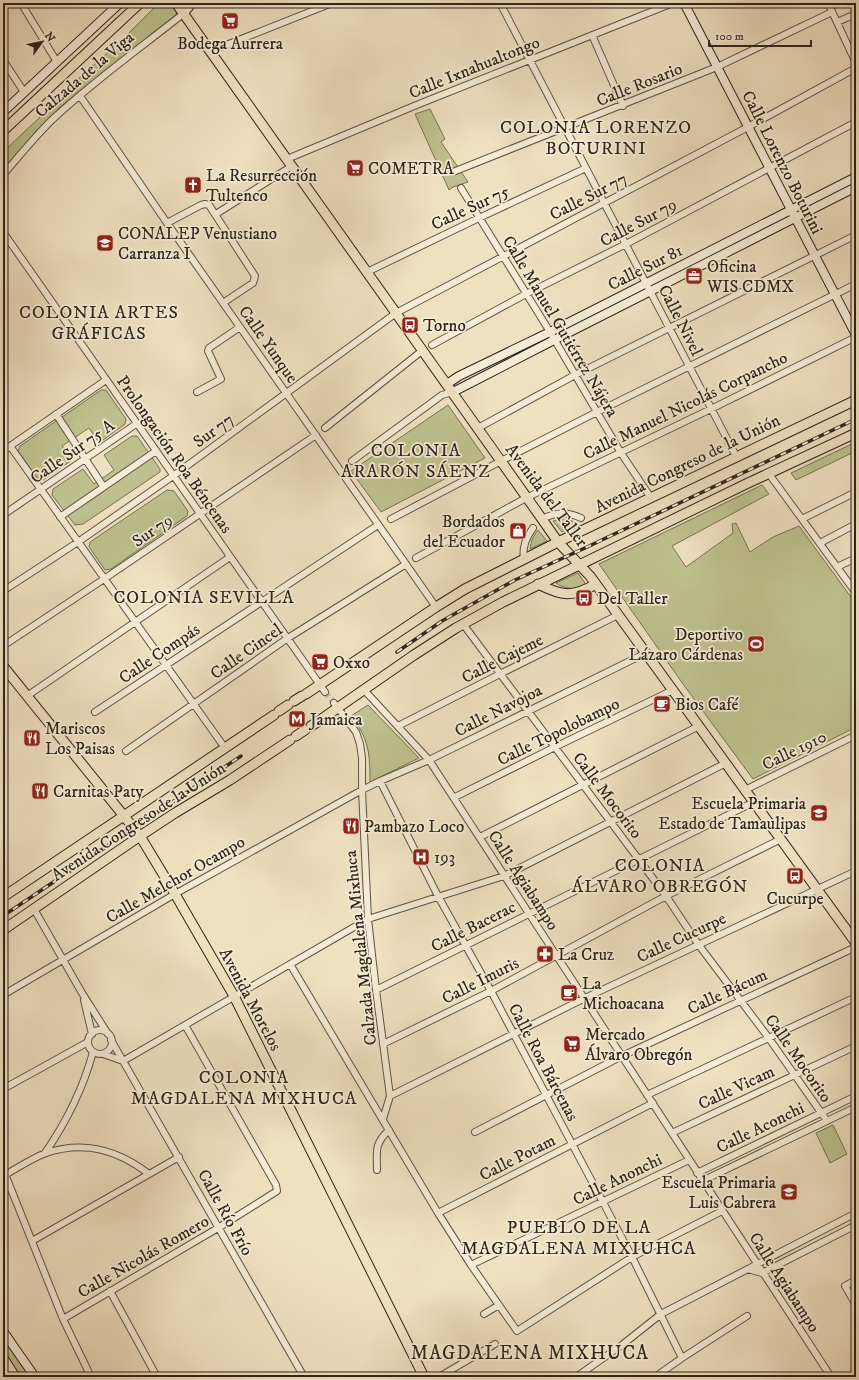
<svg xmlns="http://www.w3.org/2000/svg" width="859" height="1380" font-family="'IM FELL DW Pica',serif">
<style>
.green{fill:#bec18f;stroke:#767254}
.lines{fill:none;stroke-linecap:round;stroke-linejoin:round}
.street-tunnel{stroke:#c8ba9f;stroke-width:6;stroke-dasharray:6 3;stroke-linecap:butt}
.street-casing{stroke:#5e5343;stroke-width:8}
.secondary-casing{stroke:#2e2419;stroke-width:10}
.primary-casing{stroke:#2e2419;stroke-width:11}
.highway-casing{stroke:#2e2419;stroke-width:13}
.street{stroke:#f5ebd6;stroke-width:6}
.secondary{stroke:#f5ebd6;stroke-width:8}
.primary{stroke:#efe0c0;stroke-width:9}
.highway{stroke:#efe0c0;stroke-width:11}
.rail-casing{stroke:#2e2419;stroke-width:3.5}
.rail{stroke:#f5ebd6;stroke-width:2;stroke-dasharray:6;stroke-linecap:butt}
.labels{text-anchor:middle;stroke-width:3.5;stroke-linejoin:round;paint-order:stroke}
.poi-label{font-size:17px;fill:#2e2419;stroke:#f5ebd6;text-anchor:start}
.street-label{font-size:17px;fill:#2e2419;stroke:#f5ebd6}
.neighbourhood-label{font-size:18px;letter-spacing:1px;fill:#2e2419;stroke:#f5ebd6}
.quarter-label{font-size:19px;letter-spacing:1px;fill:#2e2419;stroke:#f5ebd6}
</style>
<rect width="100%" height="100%" fill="#efe0c0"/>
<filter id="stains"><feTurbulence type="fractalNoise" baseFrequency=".005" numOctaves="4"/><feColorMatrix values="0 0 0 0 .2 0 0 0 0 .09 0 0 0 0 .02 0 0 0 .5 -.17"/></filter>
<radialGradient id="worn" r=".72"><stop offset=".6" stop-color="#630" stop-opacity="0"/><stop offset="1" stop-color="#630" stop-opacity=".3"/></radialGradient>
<path class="green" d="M159 3H171L177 14 59 108 3 171V152L39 118 67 89 124 38Z
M430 109 445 139 441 142 468 182 453 187 449 190 415 114Z
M101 390H106L126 419 125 424 99 443 89 428 62 446 72 460 43 480 38 479 18 451 20 446Z
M448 405 485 458 381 512 351 471Z
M132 436H137L160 469V472L83 524 75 525 52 495 53 489 83 469 94 484 114 470 104 455Z
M856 442V451L796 480 791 473Z
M762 485 769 494 672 546 686 567 733 533 732 524 736 523 750 552 773 537 799 526 856 604V727L753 779 683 684 599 564Z
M167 490 174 491 188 511 187 516 111 569 105 570 89 547 90 542Z
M562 519 570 520 577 524 562 532 553 521Z
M538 530 547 541 530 549C531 541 533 536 538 530Z
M578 573 587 586C577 589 565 590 556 583Z
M368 705 419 758 370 782C370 755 369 738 351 716Z
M833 1125 847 1154 830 1163 816 1133Z
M3 1338 30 1377H21L3 1351Z"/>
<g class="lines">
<path class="street-tunnel" d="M325 692 334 703"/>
<defs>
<path id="street" d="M21 3 57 62
M500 3 737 458
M828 3 856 63
M837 22 856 14
M592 35 623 106
M211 51 332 3
M3 60 24 92
M80 96 167 223 436 607
M287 159 419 104 673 3
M453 172 717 67 832 12
M3 175C20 155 36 135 54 118 95 80 140 48 183 14
M461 188 550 332 621 453 651 498
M216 214 292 166
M167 223 201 205 205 204 209 205 255 276 253 283 223 303
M3 232 325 692
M367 272 479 218 586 168
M432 345 526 294 626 244 856 122
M197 392 221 379 208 351 209 348 240 327
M56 414 103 486
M325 428 423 350
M478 428 575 375 856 235
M10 446 225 748
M3 451 106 380
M352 461 442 395 453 392
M769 474 856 593
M3 515 136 424
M60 517 156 451
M391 519 501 461 597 412 856 284
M542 519C555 512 567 511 581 518
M802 519 856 492
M820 543 856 524
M416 558 526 498 711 409 856 337
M524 560C522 547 526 538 533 528
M837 567 856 558
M3 591 78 542 173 476 396 313 748 127 856 68
M463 624 666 896 698 944 768 1037 827 1121
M3 646 104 579 316 435
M364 690 429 760 831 1377
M27 696 230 557
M334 703 356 732 360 744 362 758V790L368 919 376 990 390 1096 383 1119
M95 712 378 525
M398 726 500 674 618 615
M126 751 288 638 406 564
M380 781 438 896 491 991 632 1257 682 1358
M745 790 856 735
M455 797 555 747 673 690
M480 837 699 726
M34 909 82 993 108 1034
M290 964 438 1213 471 1265 517 1331 632 1257 722 1211
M376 990 754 802
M3 995 175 894 362 790 380 781 429 760 646 653
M84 1000 92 1034
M88 1042a12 12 0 1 1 24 0a12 12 0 1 1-24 0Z
M111 1040 304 1377
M383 1044 491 991 666 896 781 839
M103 1054 123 1061
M123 1061 368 919 504 876 726 763
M3 1089 88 1042
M647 1095 856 997
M390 1096 585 998 856 871
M475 1132 622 1056 856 947
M672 1133 856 1046
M45 1153C67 1121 83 1089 93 1052
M3 1169 63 1319 91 1377
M377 1170C377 1151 374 1144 389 1130
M697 1173 856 1096
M3 1176C16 1169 32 1158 46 1153 85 1140 118 1150 149 1174
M702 1181 856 1107
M438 1213 653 1103
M32 1241 179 1157
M471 1265 689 1160
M748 1269 762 1273 856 1225
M856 1280 845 1286 856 1305
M110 1291 157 1377
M484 1314 499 1305
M63 1319 218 1228 277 1191 276 1185 185 1025
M439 1377 495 1344
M576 1377 622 1345 661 1314 856 1213
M655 1377 682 1358 747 1316"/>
<path id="secondary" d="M684 3 856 335
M183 14 189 7 191 3
M3 112 120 3
M447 384 459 376 550 332 856 177
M453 392 554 340 856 187
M3 1331 35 1377"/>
<path id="primary" d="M176 3 542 519 558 542 590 576 856 943
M3 131 140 3
M538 584C562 596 572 598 596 584
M3 666 140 836 175 894 234 996 424 1377
M306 694 436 607 465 589 558 542 856 400
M294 701 302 696
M279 711 288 705
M323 718 414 655 456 628 503 602 746 484 856 433
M311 726 319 721
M296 736 305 730
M3 897 274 715
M3 930 140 836 175 813 230 780 290 740"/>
<path id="highway" d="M3 1360 14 1377"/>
</defs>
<use href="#street" class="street-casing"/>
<use href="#secondary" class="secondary-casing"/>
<use href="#primary" class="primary-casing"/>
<use href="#highway" class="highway-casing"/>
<use href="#street" class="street"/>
<use href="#secondary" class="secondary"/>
<use href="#primary" class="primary"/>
<use href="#highway" class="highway"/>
<defs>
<path id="rail" d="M397 652 442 621 515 580 585 548 856 419
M3 916 241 756"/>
</defs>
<use href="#rail" class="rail-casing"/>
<use href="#rail" class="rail"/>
</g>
<defs>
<symbol id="supermarket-square" viewBox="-11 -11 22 22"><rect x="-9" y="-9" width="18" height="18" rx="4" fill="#8f2418" stroke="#f5ebd6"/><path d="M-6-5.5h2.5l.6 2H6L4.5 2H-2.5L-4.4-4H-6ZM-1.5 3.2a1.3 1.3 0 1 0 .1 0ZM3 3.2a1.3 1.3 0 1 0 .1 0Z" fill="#fff"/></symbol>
<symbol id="church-square" viewBox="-11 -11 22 22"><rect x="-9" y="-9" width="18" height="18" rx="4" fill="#8f2418" stroke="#f5ebd6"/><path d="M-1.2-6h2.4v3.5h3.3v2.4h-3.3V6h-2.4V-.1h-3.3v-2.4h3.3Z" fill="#fff"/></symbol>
<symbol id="school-square" viewBox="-11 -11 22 22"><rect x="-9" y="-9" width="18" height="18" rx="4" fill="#8f2418" stroke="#f5ebd6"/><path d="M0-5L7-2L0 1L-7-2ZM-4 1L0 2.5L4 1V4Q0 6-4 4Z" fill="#fff"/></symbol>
<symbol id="office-square" viewBox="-11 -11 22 22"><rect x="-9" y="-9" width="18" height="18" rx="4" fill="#8f2418" stroke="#f5ebd6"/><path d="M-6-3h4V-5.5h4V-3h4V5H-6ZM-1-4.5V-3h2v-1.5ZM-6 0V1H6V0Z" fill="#fff"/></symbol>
<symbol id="bus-square" viewBox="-11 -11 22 22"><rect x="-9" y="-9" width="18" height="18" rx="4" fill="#8f2418" stroke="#f5ebd6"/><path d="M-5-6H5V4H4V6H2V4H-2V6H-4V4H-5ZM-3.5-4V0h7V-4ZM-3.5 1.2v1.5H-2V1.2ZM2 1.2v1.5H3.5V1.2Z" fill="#fff"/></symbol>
<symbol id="shop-square" viewBox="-11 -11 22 22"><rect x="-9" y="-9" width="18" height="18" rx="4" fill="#8f2418" stroke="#f5ebd6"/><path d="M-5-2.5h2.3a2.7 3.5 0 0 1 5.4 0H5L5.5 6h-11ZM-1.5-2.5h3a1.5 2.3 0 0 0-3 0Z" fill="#fff"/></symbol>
<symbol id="stadium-square" viewBox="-11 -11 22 22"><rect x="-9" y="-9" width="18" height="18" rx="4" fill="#8f2418" stroke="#f5ebd6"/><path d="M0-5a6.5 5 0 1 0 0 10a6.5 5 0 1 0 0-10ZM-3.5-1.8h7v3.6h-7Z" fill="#fff"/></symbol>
<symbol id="cafe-square" viewBox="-11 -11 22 22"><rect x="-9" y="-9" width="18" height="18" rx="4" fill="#8f2418" stroke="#f5ebd6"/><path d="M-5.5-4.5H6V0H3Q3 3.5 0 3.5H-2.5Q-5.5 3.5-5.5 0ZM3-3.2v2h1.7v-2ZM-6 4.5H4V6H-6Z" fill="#fff"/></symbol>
<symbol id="metro-square" viewBox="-11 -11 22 22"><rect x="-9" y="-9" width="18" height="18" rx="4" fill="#8f2418" stroke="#f5ebd6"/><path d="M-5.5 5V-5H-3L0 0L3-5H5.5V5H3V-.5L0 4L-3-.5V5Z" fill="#fff"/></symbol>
<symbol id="restaurant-square" viewBox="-11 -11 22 22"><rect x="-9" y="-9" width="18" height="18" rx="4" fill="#8f2418" stroke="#f5ebd6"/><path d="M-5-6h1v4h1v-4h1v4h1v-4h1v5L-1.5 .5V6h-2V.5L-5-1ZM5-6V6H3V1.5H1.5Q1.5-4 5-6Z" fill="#fff"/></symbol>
<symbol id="hospital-square" viewBox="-11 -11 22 22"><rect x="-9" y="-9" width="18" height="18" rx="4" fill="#8f2418" stroke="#f5ebd6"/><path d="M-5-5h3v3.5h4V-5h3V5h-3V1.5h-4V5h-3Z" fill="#fff"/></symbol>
<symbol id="pharmacy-square" viewBox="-11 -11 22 22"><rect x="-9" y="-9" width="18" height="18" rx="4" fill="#8f2418" stroke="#f5ebd6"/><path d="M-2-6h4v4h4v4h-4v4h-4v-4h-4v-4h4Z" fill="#fff"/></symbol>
</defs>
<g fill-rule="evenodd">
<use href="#supermarket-square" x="220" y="11" width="20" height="20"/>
<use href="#supermarket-square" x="345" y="158" width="20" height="20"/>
<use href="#church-square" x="183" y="175" width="20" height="20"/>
<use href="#school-square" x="95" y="233" width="20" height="20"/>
<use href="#office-square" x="684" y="266" width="20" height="20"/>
<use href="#bus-square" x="400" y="315" width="20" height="20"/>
<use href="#shop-square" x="508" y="521" width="20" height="20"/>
<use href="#bus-square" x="574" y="588" width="20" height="20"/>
<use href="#stadium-square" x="746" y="634" width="20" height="20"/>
<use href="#supermarket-square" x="310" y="652" width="20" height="20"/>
<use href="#cafe-square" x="652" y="694" width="20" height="20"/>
<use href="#metro-square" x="287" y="709" width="20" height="20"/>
<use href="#restaurant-square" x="22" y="728" width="20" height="20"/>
<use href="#restaurant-square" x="30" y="781" width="20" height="20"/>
<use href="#school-square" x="809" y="803" width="20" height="20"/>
<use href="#restaurant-square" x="341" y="816" width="20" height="20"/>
<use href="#hospital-square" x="411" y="847" width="20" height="20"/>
<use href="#bus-square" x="785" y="866" width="20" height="20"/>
<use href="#pharmacy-square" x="535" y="944" width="20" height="20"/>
<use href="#cafe-square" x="559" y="983" width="20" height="20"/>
<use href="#supermarket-square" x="562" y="1034" width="20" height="20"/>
<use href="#school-square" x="779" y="1182" width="20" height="20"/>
</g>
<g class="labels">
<g class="poi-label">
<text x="230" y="49" text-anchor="middle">Bodega Aurrera</text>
<text x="368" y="174">COMETRA</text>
<text x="206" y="181">La Resurrección<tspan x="206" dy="20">Tultenco</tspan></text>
<text x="118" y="239">CONALEP Venustiano<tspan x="118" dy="20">Carranza I</tspan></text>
<text x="707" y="272">Oficina<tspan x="707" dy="20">WIS CDMX</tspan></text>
<text x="423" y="331">Torno</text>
<text x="505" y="527" text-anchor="end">Bordados<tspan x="505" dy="20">del Ecuador</tspan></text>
<text x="597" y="604">Del Taller</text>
<text x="743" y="640" text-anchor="end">Deportivo<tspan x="743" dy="20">Lázaro Cárdenas</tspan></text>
<text x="333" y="668">Oxxo</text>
<text x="675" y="710">Bios Café</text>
<text x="310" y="725">Jamaica</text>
<text x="45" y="734">Mariscos<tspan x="45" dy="20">Los Paisas</tspan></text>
<text x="53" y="797">Carnitas Paty</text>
<text x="806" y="809" text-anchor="end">Escuela Primaria<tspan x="806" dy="20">Estado de Tamaulipas</tspan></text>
<text x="364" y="832">Pambazo Loco</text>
<text x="434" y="863">193</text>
<text x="795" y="904" text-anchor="middle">Cucurpe</text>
<text x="558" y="960">La Cruz</text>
<text x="582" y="989">La<tspan x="582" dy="20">Michoacana</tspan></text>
<text x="585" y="1040">Mercado<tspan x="585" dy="20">Álvaro Obregón</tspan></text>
<text x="776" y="1188" text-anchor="end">Escuela Primaria<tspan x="776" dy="20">Luis Cabrera</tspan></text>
</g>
<g class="street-label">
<text transform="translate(474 67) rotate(-22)" y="6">Calle Ixnahualtongo</text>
<text transform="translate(84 74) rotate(-40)" y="6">Calzada de la Viga</text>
<text transform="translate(639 84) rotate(-22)" y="6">Calle Rosario</text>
<text transform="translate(783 162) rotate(63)" y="6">Calle Lorenzo Boturini</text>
<text transform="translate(588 196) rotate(-27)" y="6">Calle Sur 77</text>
<text transform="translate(470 207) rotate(-25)" y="6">Calle Sur 75</text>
<text transform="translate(638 222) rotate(-28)" y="6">Calle Sur 79</text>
<text transform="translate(645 267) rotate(-27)" y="6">Calle Sur 81</text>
<text transform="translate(681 320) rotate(63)" y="6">Calle Nivel</text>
<text transform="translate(561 326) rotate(59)" y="6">Calle Manuel Gutiérrez Nájera</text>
<text transform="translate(269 344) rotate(55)" y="6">Calle Yunque</text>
<text transform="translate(685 405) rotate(-26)" y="6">Calle Manuel Nicolás Corpancho</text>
<text transform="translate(213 430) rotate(-36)" y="6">Sur 77</text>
<text transform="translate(72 451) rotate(-35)" y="6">Calle Sur 75 A</text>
<text transform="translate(175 454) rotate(55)" y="6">Prolongación Roa Béncenas</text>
<text transform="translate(687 463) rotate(-26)" y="6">Avenida Congreso de la Unión</text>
<text transform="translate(547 495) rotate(53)" y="6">Avenida del Taller</text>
<text transform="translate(152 530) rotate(-34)" y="6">Sur 79</text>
<text transform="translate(246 651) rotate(-35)" y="6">Calle Cincel</text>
<text transform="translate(159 653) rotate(-34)" y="6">Calle Compás</text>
<text transform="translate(502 658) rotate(-27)" y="6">Calle Cajeme</text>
<text transform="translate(498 710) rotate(-27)" y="6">Calle Navojoa</text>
<text transform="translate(558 731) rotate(-26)" y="6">Calle Topolobampo</text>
<text transform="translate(794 750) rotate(-26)" y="6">Calle 1910</text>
<text transform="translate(608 795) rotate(53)" y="6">Calle Mocorito</text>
<text transform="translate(138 821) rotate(-33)" y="6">Avenida Congreso de la Unión</text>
<text transform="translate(175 879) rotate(-30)" y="6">Calle Melchor Ocampo</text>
<text transform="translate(524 880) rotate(57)" y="6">Calle Agiabampo</text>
<text transform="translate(473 926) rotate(-27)" y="6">Calle Bacerac</text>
<text transform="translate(681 937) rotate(-25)" y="6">Calle Cucurpe</text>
<text transform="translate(360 948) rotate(-96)" y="6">Calzada Magdalena Mixhuca</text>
<text transform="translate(480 980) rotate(-27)" y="6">Calle Imuris</text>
<text transform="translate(727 991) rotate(-25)" y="6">Calle Bácum</text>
<text transform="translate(251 999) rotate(62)" y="6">Avenida Morelos</text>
<text transform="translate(799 1058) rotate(55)" y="6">Calle Mocorito</text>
<text transform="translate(544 1062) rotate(62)" y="6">Calle Roa Bárcenas</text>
<text transform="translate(736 1087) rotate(-25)" y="6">Calle Vicam</text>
<text transform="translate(760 1127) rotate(-26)" y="6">Calle Aconchi</text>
<text transform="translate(517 1157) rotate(-27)" y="6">Calle Potam</text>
<text transform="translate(617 1179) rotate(-26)" y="6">Calle Anonchi</text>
<text transform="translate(226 1212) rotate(61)" y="6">Calle Río Frío</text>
<text transform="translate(143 1256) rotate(-30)" y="6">Calle Nicolás Romero</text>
<text transform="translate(785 1282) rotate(57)" y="6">Calle Agiabampo</text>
</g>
<g class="neighbourhood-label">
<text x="596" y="133">COLONIA LORENZO<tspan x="596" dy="21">BOTURINI</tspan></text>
<text x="99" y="318">COLONIA ARTES<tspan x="99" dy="21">GRÁFICAS</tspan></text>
<text x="416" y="456">COLONIA<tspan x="416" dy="21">ARARÓN SÁENZ</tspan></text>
<text x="204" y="603">COLONIA SEVILLA</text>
<text x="660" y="871">COLONIA<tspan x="660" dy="21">ÁLVARO OBREGÓN</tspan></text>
<text x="244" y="1083">COLONIA<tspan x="244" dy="21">MAGDALENA MIXHUCA</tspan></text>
<text x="579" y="1233">PUEBLO DE LA<tspan x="579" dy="21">MAGDALENA MIXIUHCA</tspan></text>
</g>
<g class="quarter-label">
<text x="530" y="1359">MAGDALENA MIXHUCA</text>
</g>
</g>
<rect width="859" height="1380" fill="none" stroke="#efe0c0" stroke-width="16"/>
<rect x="4" y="4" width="851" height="1372" fill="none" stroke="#2e2419" stroke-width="2"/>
<rect x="8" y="8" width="843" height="1364" fill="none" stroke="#2e2419"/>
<g transform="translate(42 42) rotate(57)" stroke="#f5ebd6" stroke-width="3" paint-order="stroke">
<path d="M0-3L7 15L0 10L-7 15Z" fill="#2e2419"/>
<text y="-6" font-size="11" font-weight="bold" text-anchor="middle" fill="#2e2419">N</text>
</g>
<path d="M709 40v6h102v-6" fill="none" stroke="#2e2419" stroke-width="2"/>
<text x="715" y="40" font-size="12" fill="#2e2419" stroke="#f5ebd6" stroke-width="3" paint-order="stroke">100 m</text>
<rect width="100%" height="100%" filter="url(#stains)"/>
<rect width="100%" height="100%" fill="url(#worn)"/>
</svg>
